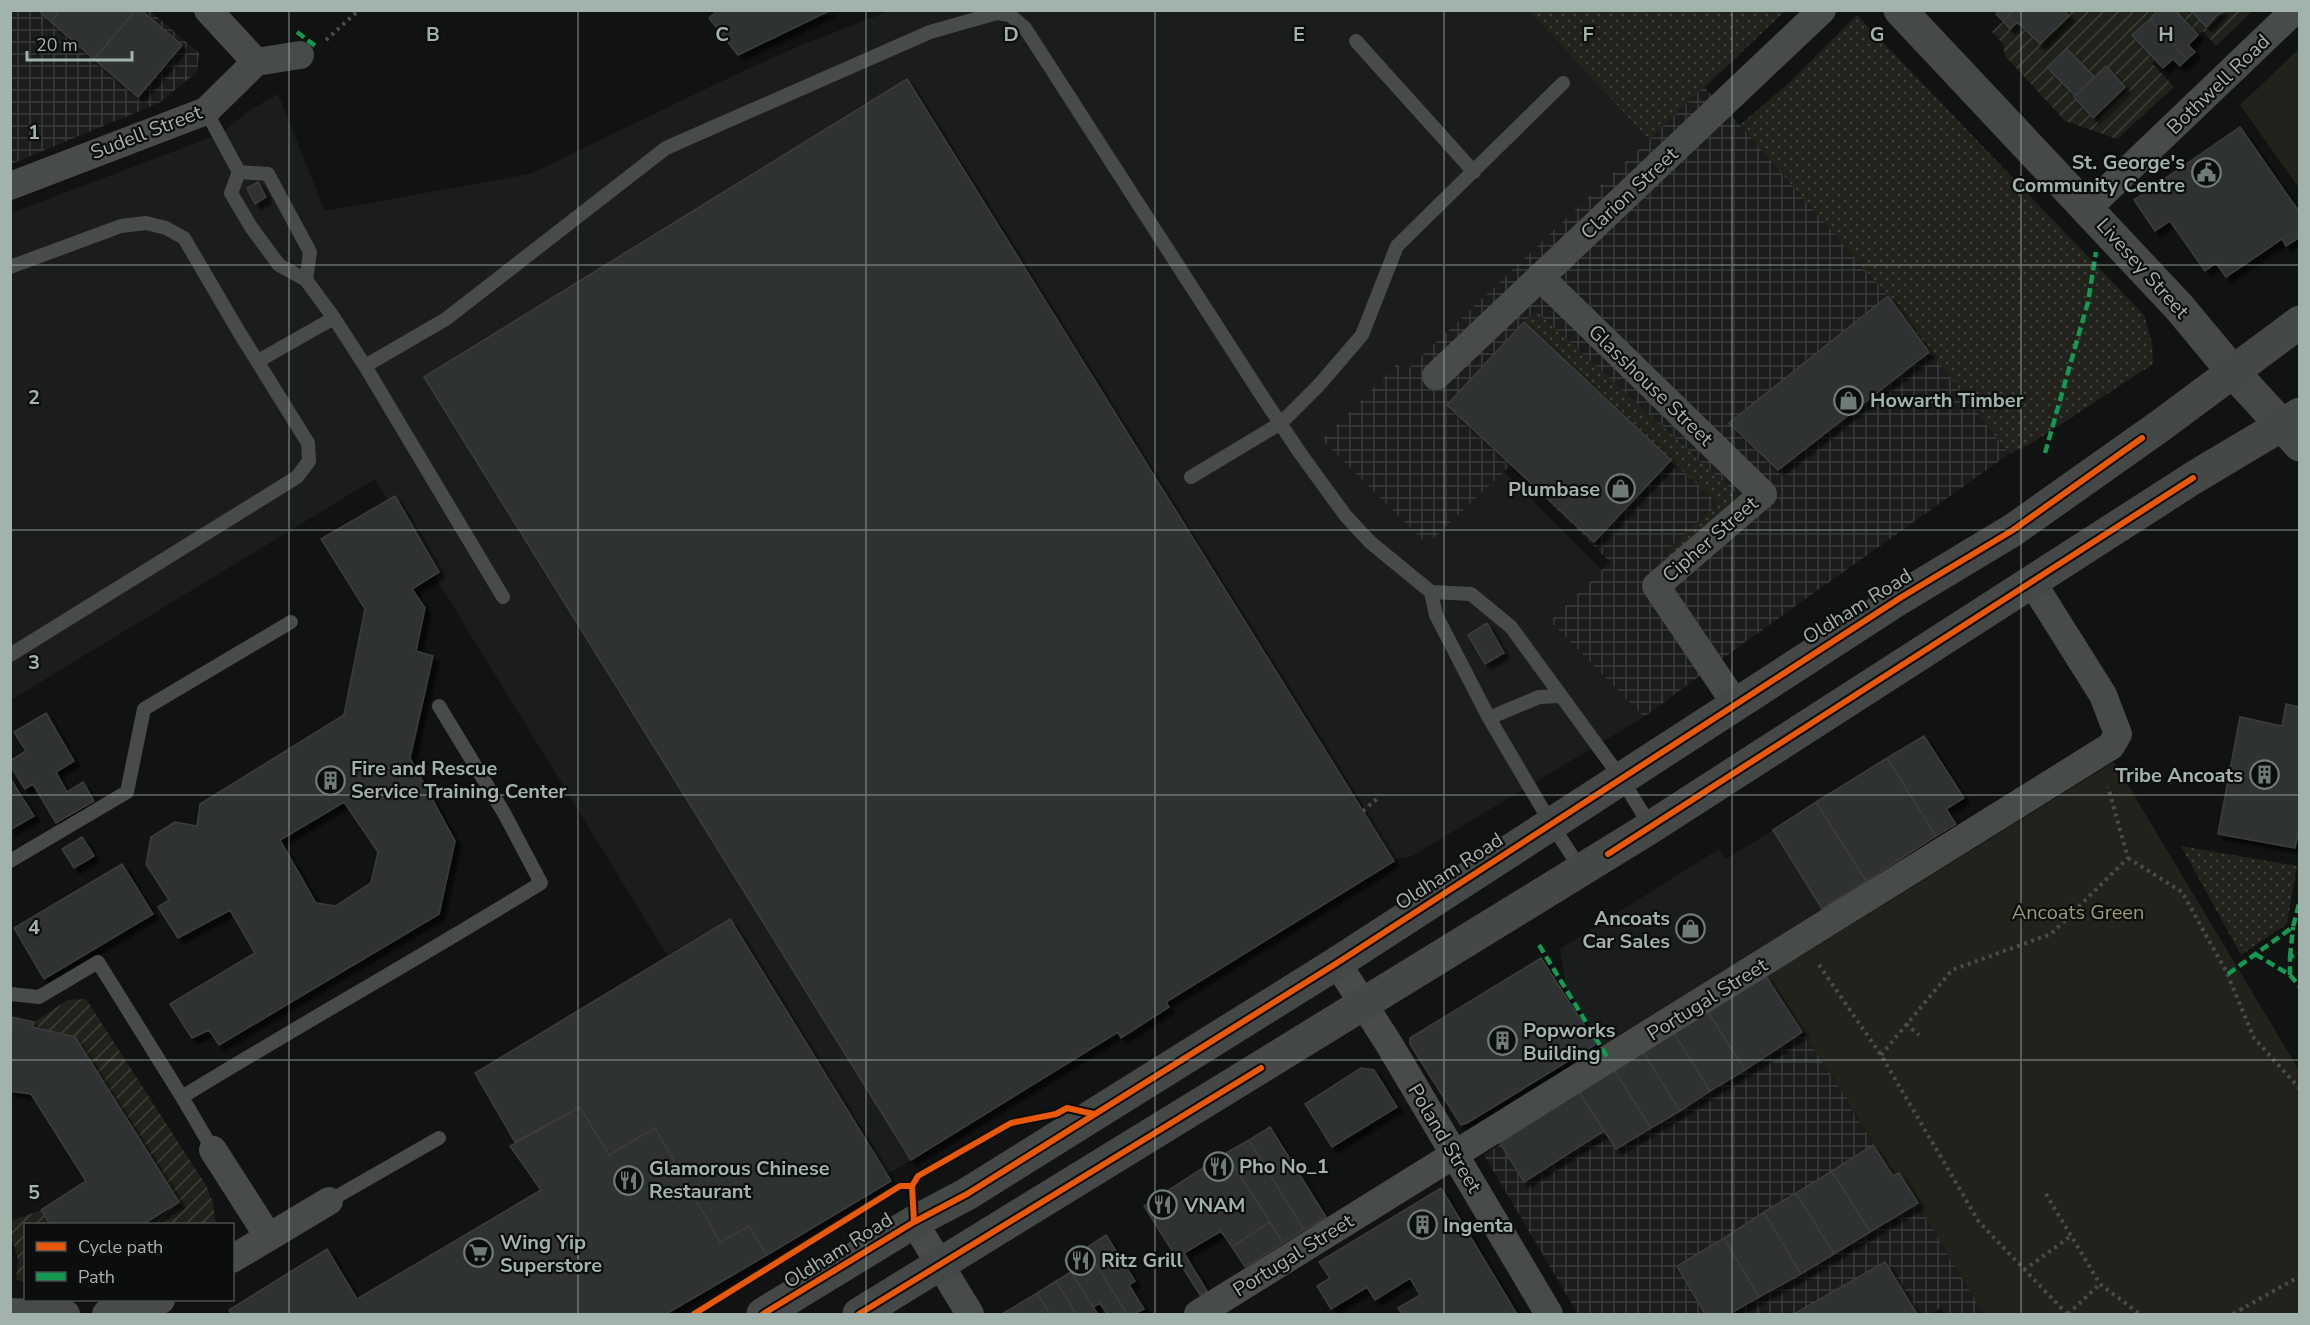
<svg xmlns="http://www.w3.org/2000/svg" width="2310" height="1325" font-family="'Nunito Sans',sans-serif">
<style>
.built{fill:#1b1d1d}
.industrial{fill:url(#industrial-grid)}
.grass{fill:url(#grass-dots)}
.park{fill:#22221c}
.garden{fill:url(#garden-furrows);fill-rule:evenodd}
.building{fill:#2f3030;stroke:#3a3e3d;stroke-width:1.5;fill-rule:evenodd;filter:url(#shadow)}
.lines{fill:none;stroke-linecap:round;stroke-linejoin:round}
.path{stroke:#484d4b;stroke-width:4;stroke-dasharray:3 4.5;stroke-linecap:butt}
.lane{stroke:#474b49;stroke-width:14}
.street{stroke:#474b49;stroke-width:28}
.secondary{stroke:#454a48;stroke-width:33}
.highway{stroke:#444846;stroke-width:33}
.quiet{stroke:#139951;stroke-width:4.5;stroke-dasharray:9 4.5;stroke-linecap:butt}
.cycleway-casing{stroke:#0c0d0d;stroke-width:10}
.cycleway{stroke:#e8590c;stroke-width:6}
.grid{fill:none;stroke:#a2b3ab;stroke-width:1.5;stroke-opacity:0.55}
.labels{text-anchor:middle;stroke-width:4.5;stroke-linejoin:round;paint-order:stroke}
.street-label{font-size:20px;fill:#a2b3ab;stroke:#0c0d0d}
.poi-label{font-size:20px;font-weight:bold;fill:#a2b3ab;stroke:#0c0d0d;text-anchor:start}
.park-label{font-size:20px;fill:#9e9a79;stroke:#0c0d0d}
.grid-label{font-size:20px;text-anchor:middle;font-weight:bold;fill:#a2b3ab;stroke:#0c0d0d;stroke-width:4.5;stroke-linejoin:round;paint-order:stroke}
</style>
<defs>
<pattern id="industrial-grid" width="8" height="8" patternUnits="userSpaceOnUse" patternTransform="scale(1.5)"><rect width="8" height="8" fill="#1b1d1d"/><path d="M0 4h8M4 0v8" fill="none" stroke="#393b3b"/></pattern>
<pattern id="grass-dots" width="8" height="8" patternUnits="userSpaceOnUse" patternTransform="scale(1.5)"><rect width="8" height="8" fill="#22221c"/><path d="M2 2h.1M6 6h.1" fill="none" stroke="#3f403a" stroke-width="1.8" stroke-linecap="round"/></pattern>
<pattern id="garden-furrows" width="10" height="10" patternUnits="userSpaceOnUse" patternTransform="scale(1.5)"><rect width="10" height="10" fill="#22221c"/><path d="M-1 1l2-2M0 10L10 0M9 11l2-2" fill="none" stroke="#3f403a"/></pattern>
<filter id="shadow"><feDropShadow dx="5.5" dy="5.5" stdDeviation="1.5" flood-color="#0009"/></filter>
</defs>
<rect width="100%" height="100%" fill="#111212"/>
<path class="built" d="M889 11H1785L1405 372 1397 365 1602 570 1550 621 1644 717 1414 855 1407 858 1400 857 1167 1002 1169 1007 1121 1038 1118 1033 880 1179 726 921 667 955 375 479 11 700V213L220 134 250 110 278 94 325 211 530 174 745 70 804 44Z
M1773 830 1822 909 1603 1045 1566 987 1560 949 1719 849 1726 859Z"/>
<path class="industrial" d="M11 11H150L199 53 197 72 159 103 11 164Z
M1704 87 1740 125 1888 296 2009 454 1748 640 1644 717 1550 621 1610 562 1511 465 1427 544 1322 440 1397 364 1405 372Z
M1765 975 1848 1100 1847 1102 1893 1176 1899 1173 1984 1314H1945L1941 1308 1929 1314H1917L1885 1262 1794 1314H1578L1484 1155Z"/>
<path class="grass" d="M1536 11V10L1785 11 1649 139 1532 14Z
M1857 15 2144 315 2152 343 2153 364 2032 443 2009 454 1888 296 1740 125 1792 80Z
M1536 311 1741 498 1665 566 1671 546 1718 504 1524 322Z
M2181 846 2297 866 2287 924 2241 955Z"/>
<path class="park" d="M2299 49V188L2240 105Z
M2114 762 2299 1070V1314H1984L1899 1173 1893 1176 1847 1101 1848 1100 1765 975 1801 956Z"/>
<path class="garden" d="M2063 11H2158L2133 35 2155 60 2152 63 2174 87 2117 139 2065 121 2005 56 2003 44 1992 32 2003 21 2010 29 2017 22 2040 44 2068 16ZM2067 49 2095 77 2106 67 2125 87 2093 118 2048 67Z
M2175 11H2190L2206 26 2222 11H2252L2216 46 2203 31 2198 35Z
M86 999 207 1187 213 1203 216 1224H143L178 1202 32 1027 34 1022 68 1000Z
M41 1210 50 1224H26L25 1282 16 1280 18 1260 14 1245 11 1239V1221Z"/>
<path class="building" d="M38 10H60L51 22Z
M60 10H136L94 59 51 22Z
M136 10H141L182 45 138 97 94 59Z
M718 10H831L738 55 709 18Z
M2000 10H2015L2003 21 1996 14Z
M2015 10H2063L2069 16 2040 44 2017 22 2010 29 2003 21Z
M2158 10H2175L2198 35 2188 45 2195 52 2187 59 2150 19Z
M2190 10H2222L2206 27Z
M2150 19 2187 59 2180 66 2173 59 2163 68 2132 35Z
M2067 49 2095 77 2075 96 2047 67Z
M2106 66 2125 87 2093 118 2074 97Z
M907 79 1394 861 1166 1002 1169 1007 1121 1038 1118 1032 911 1160 424 377Z
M2240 127 2300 213V237L2286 246 2282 239 2226 277 2216 263 2205 271 2170 221 2155 231 2134 200Z
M258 182 266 197 255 204 247 188Z
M1888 296 1929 352 1778 470 1729 423Z
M1524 322 1671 460 1594 542 1447 405Z
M395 496 439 572 412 589 425 608 416 651 433 656 410 758 455 841 439 914 219 1045 209 1030 192 1038 170 1004 255 953 230 910 178 938 158 907 169 900 146 864 151 837 175 822 197 826 200 804 344 715 365 609 321 539ZM344 802 378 852 371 883 336 906 316 903 280 840Z
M1487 623 1504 653 1485 664 1468 635Z
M2286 704 2300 707V825L2295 848 2218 834 2240 717 2282 726Z
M46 713 74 761 56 772 67 792 83 782 94 801 56 823 33 784 25 789 10 765V761L26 751 14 732Z
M1924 736 1964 798 1946 809 1956 824 1936 836 1887 758Z
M1887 758 1936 836 1866 881 1816 802Z
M10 778 34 816 10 830Z
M1816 802 1866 881 1822 909 1773 830Z
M82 837 94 856 74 868 62 849Z
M122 864 153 914 44 979 14 928Z
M730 919 891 1181 767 1255 749 1226 720 1242 655 1128 609 1155 580 1107 515 1142 475 1073Z
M1541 958 1596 1044 1467 1123 1461 1125 1410 1044V1038Z
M1765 975 1802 1032 1745 1070 1708 1012Z
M1708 1012 1745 1070 1710 1091 1674 1033Z
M12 1017 34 1022 32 1027 75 1037 179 1202 143 1224H50L41 1210 86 1181 31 1094 10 1091Z
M1674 1033 1710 1091 1680 1111 1643 1052Z
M1643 1052 1680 1111 1651 1128 1614 1070Z
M1361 1068 1374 1070 1397 1107 1332 1147 1305 1104Z
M1614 1070 1651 1128 1616 1149 1579 1092Z
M1579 1092 1604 1131 1524 1182 1500 1143Z
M580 1107 609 1155 655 1128 720 1242 749 1226 767 1255 666 1314H231L229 1310 327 1249 357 1299 541 1190 510 1146Z
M1270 1127 1326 1217 1304 1230 1249 1140Z
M1249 1140 1304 1230 1283 1243 1226 1153Z
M1873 1145 1893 1176 1899 1173 1918 1203 1870 1232 1832 1171Z
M1226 1153 1270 1222 1232 1247 1221 1231 1184 1253 1207 1291 1200 1295 1144 1206Z
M1832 1171 1870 1232 1834 1254 1796 1193Z
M1441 1188 1517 1314H1402L1398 1308 1420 1295 1410 1278 1375 1300 1367 1287 1331 1309 1317 1286 1330 1278 1319 1262Z
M1796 1193 1834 1254 1801 1274 1764 1212Z
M1764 1212 1801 1274 1759 1297 1724 1238Z
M1270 1222 1283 1243 1245 1267 1232 1247Z
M1106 1235 1135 1281 1129 1285 1144 1309 1134 1314H1127L1086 1248Z
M1724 1238 1759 1297 1729 1314H1705L1677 1266Z
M1086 1248 1127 1314H1107L1100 1303 1093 1307 1071 1272 1065 1260Z
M1885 1262 1917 1314H1794Z
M1071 1272 1093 1307 1098 1314H1076L1056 1281Z
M1056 1281 1076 1314H1050L1037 1293Z
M1037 1293 1050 1314H1002Z"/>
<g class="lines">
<path class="path" d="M326 40 359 10
M1363 811 1379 797
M2128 858 2182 892 2226 971 2254 1038 2300 1089
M1819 965 1881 1055 1979 1222 2067 1314
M1906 1024 1919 1035
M1881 1055 1952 970 2051 934 2128 858 2108 787
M2046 1194 2100 1284 2140 1314
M2024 1270 2071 1236
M2241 1308 2243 1314
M2068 1314 2100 1284
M2233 1314 2300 1276"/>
<path class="lane" d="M1356 41 1474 172
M206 111 239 172 231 193 251 227 279 265 306 280 334 318 365 366 503 597
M239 172 268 174 310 252 306 280
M10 267 121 226 146 223 166 228 184 238 239 332 308 443 309 461 297 477 10 655
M258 361 334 318
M365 366 446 319 666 148 930 32 997 13 1010 15 1025 28 1260 393 1300 453 1345 515 1370 542 1431 592 1471 594 1511 627 1621 778 1651 827
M1191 477 1281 423 1319 385 1362 335 1397 246 1563 83
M1431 592 1436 615 1489 718 1552 825 1582 871
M1489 718 1539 697 1561 696
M10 861 127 792 144 709 291 622
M10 994 39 997 98 962 182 1097 213 1150
M182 1097C301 1024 423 956 541 883L504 813 439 706
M329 1201 439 1138"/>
<path class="street" d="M208 10 256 62
M10 186 206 111 256 62 300 55
M2088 208 2295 10
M1540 277 1763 494 1656 586 1735 703
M1436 376 1822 10
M1337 963 1389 1044 1549 1314
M213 1150 268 1236
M914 1222 970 1314
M232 1259 329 1201
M10 1312 66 1314
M106 1314 134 1311 161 1300
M1198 1314 2111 746 2118 734 2103 695 2032 582"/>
<path class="secondary" d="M1900 10 2179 307 2233 372 2300 445"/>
<path class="highway" d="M763 1314 914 1222 967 1194 1337 963 1900 598 2013 530 2160 426 2300 322
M859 1314 1651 827 2193 478 2300 414"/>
<path class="quiet" d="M297 32 318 48
M2045 453 2088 302 2096 252
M1539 945 1609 1060
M2255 954 2290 975V957L2300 953
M2290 957 2293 927
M2228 974 2293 927 2300 900
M2290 975 2300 987"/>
<defs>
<path id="cycleway" d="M1608 854 2193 478
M914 1222 912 1186 918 1176 1011 1123 1056 1114 1067 1108 1094 1114
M694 1314 900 1186H912
M763 1314 914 1222 967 1194 1337 963 1900 598 2013 530 2142 438
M859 1314 1261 1068"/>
</defs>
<use href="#cycleway" class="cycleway-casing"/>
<use href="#cycleway" class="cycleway"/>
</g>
<path class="grid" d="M289 10V1314M578 10V1314M866 10V1314M1155 10V1314M1444 10V1314M1732 10V1314M2021 10V1314M10 265H2300M10 530H2300M10 795H2300M10 1060H2300"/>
<defs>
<symbol id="civic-ring" viewBox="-11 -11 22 22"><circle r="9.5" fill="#0c0d0d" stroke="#6f7b75" stroke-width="1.5"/><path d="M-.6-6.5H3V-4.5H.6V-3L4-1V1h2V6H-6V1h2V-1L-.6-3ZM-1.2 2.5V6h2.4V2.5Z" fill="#6f7b75"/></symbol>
<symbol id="shop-ring" viewBox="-11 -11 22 22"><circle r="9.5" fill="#0c0d0d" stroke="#6f7b75" stroke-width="1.5"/><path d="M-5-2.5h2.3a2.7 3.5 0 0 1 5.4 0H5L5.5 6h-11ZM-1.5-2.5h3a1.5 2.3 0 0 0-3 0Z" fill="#6f7b75"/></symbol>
<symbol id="building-ring" viewBox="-11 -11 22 22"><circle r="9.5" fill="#0c0d0d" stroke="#6f7b75" stroke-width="1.5"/><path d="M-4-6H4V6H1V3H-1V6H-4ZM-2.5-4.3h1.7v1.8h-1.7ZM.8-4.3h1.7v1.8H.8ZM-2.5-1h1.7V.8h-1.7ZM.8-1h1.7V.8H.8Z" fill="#6f7b75"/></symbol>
<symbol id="restaurant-ring" viewBox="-11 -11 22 22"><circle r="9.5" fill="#0c0d0d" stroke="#6f7b75" stroke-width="1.5"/><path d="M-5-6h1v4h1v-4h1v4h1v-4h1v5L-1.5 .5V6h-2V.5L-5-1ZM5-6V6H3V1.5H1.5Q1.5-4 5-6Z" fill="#6f7b75"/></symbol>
<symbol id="supermarket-ring" viewBox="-11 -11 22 22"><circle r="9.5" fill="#0c0d0d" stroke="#6f7b75" stroke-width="1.5"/><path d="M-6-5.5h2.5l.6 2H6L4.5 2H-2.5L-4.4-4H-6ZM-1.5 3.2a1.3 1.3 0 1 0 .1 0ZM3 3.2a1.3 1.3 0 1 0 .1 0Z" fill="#6f7b75"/></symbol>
</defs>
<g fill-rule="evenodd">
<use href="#civic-ring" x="2190" y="156" width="33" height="33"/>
<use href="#shop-ring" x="1832" y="384" width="33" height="33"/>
<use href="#shop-ring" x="1604" y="472" width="33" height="33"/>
<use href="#building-ring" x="2248" y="758" width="33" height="33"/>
<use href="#building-ring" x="314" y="764" width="33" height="33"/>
<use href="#shop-ring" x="1674" y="912" width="33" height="33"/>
<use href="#building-ring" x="1486" y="1024" width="33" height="33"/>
<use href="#restaurant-ring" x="1202" y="1150" width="33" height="33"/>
<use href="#restaurant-ring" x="612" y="1164" width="33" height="33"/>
<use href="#restaurant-ring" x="1146" y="1188" width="33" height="33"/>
<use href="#building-ring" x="1406" y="1208" width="33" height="33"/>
<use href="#supermarket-ring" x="462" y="1236" width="33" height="33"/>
<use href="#restaurant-ring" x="1064" y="1244" width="33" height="33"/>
</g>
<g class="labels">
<g class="street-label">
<text transform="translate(2218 84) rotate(-44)" y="7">Bothwell Road</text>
<text transform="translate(146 132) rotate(-21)" y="7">Sudell Street</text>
<text transform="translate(1629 193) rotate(-43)" y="7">Clarion Street</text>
<text transform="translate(2143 268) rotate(48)" y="7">Livesey Street</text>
<text transform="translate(1651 385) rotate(44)" y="7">Glasshouse Street</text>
<text transform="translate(1710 539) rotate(-41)" y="7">Cipher Street</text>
<text transform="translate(1857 606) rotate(-32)" y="7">Oldham Road</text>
<text transform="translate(1449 871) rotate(-33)" y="7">Oldham Road</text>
<text transform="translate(1707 999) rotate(-32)" y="7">Portugal Street</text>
<text transform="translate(1445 1138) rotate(59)" y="7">Poland Street</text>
<text transform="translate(838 1250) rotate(-32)" y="7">Oldham Road</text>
<text transform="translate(1293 1255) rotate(-32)" y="7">Portugal Street</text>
</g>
<g class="poi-label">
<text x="2185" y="169" text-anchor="end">St. George's<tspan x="2185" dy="23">Community Centre</tspan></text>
<text x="1870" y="407">Howarth Timber</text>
<text x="1600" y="496" text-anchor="end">Plumbase</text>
<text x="351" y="775">Fire and Rescue<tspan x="351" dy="23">Service Training Center</tspan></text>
<text x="2243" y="782" text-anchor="end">Tribe Ancoats</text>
<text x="1670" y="925" text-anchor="end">Ancoats<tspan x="1670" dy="23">Car Sales</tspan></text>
<text x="1523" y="1037">Popworks<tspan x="1523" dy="23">Building</tspan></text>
<text x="1239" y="1173">Pho No_1</text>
<text x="649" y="1175">Glamorous Chinese<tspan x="649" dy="23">Restaurant</tspan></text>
<text x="1184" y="1212">VNAM</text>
<text x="1443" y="1232">Ingenta</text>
<text x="500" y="1249">Wing Yip<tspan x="500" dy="23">Superstore</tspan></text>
<text x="1101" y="1267">Ritz Grill</text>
</g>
<g class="park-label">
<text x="2078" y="919">Ancoats Green</text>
</g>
</g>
<g class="grid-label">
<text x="433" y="41">B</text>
<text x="722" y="41">C</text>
<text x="1011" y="41">D</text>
<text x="1299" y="41">E</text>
<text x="1588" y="41">F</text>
<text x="1877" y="41">G</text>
<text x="2166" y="41">H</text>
<text x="34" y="139">1</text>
<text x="34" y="404">2</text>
<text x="34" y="669">3</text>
<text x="34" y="934">4</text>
<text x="34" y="1199">5</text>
</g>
<rect width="2310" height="1325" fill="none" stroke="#a2b3ab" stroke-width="24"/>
<rect x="24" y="1223" width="210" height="78" fill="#0c0d0d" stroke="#484f4c" stroke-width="1.5"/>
<rect x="36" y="1242" width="30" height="9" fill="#e8590c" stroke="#484f4c" stroke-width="1.5"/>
<text x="78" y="1253" font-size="18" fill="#a2b3ab">Cycle path</text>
<rect x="36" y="1272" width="30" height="9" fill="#139951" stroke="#484f4c" stroke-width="1.5"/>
<text x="78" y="1283" font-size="18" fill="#a2b3ab">Path</text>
<path d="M27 51v9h105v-9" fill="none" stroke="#a2b3ab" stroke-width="3"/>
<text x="36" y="51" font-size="18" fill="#a2b3ab" stroke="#0c0d0d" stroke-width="4.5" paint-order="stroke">20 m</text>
</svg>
